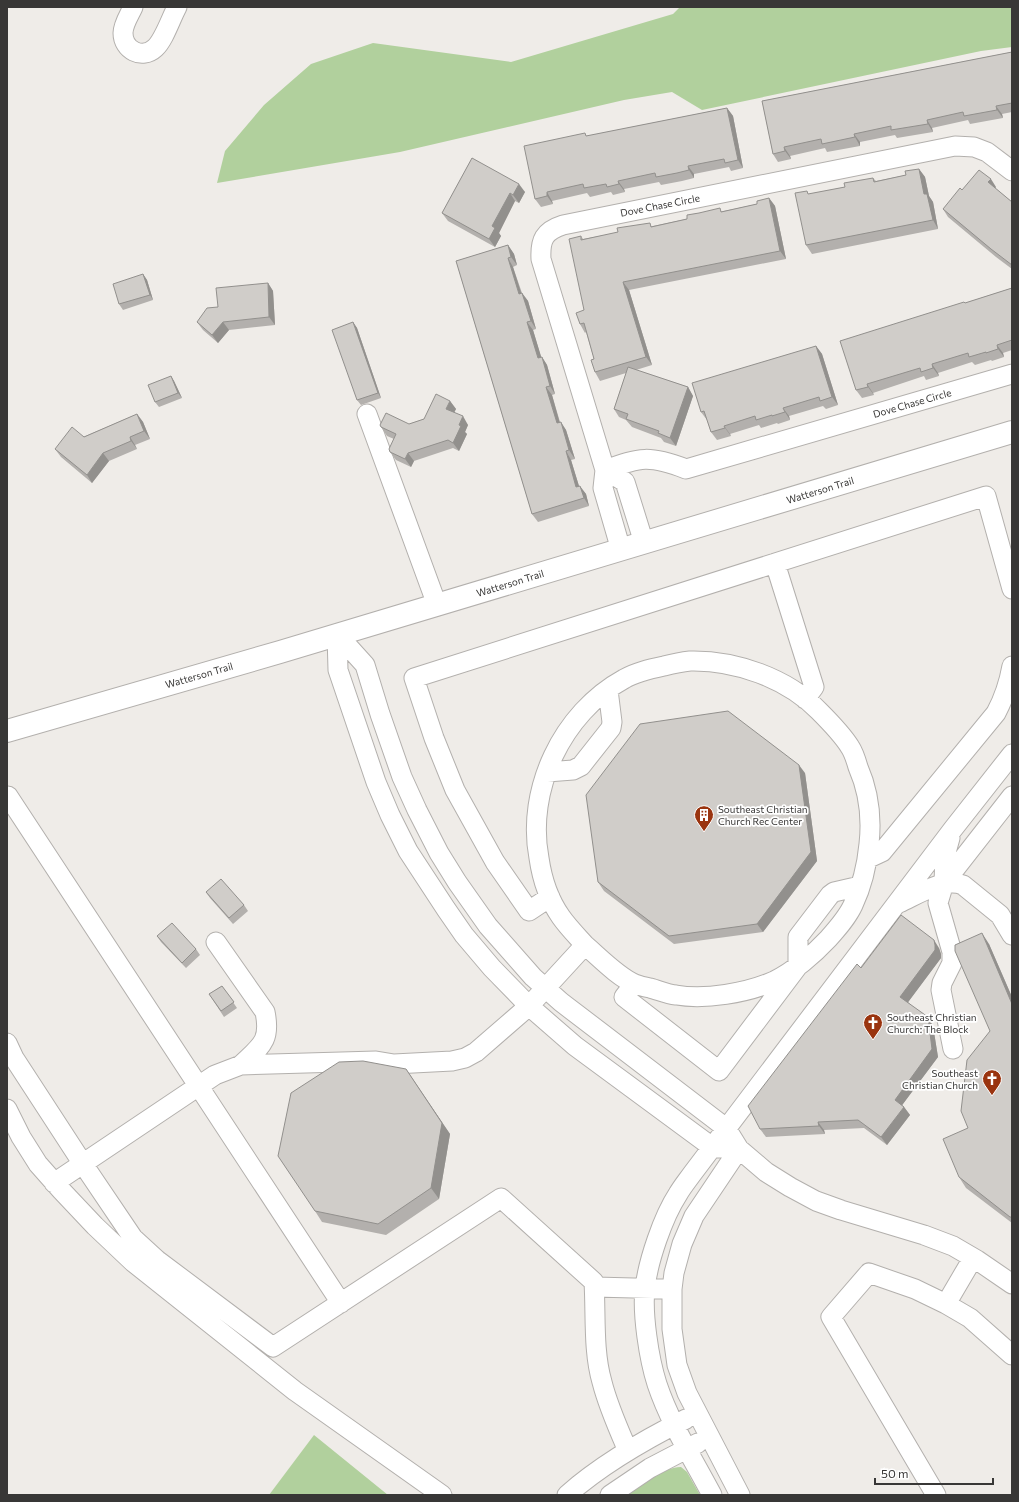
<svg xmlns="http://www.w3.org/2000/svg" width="1019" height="1502" font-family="Commissioner,sans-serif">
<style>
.green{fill:#b1d09d}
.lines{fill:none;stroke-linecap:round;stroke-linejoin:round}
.minor-casing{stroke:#b3b0ad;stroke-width:21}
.major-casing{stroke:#b3b0ad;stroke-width:24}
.minor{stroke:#fff;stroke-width:19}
.major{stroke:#fff;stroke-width:22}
.wall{fill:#b3b0ad}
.shaded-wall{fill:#92908d}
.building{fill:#d0cdc9;stroke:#92908d}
.labels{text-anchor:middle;stroke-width:3.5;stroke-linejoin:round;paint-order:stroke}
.street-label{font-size:10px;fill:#383736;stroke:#fff}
.poi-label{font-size:10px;fill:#383736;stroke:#fff;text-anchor:start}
</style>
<rect width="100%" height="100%" fill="#efece8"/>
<path class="green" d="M680 7H1012V47L981 51 702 110 672 92 624 100 400 152 217 183 225 151 264 105 311 64 373 43 511 62 673 14Z
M314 1435 388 1495H269Z
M681 1467 687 1472 700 1495H626C642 1483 661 1468 681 1467Z"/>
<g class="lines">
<defs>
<path id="minor" d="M133 7C130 14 123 24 123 33 123 50 142 60 155 48 164 40 171 18 177 7
M1012 171 987 152 974 147 955 146 563 225C544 231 540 240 541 259L605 470C641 457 649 455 686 469L1012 374
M367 414 437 605
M621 550 603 488 605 470 625 482 644 543
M775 563 814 687 805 699
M337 634 365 665 380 714 402 777 417 810 439 853 457 882 488 926 533 977 561 1002 726 1128 739 1149 766 1172 790 1187 816 1201 841 1210 924 1235 953 1246 977 1260 1012 1284
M337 634 338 670 376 782 390 815 408 851 446 909 464 935 492 968 529 1006 575 1046 712 1147 723 1148
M547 772 573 770 581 766 611 728 612 722 608 690
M7 797 8 796 341 1303
M950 838 945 856 944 883 938 903 952 952V963L942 983 941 990 953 1049
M867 859 882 852 996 713C1004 698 1009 683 1012 666
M944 883 1012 796
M550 897 529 911 495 862 455 790 434 738 414 678 986 496 1012 589
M899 903C917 895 944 877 963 885L1000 915 1012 935
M216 942 265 1012C271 1041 261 1046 241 1065
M634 984 624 997 719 1071 798 966V937L830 895 834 892 860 886
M7 1043 14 1058 83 1164 133 1238 157 1260 273 1347 501 1198 594 1282C596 1315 593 1351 602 1382 608 1406 618 1428 628 1451
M7 1109 21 1137 38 1164 61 1190 95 1226 133 1262 295 1391 442 1495
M739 1149 694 1216 682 1244 674 1273 672 1289V1329L677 1365 687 1393 740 1495
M54 1183 215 1075 241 1065 376 1061 394 1064 452 1061 465 1058 476 1052 529 1006 585 945C577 936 568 927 561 917 549 900 542 879 539 858 526 790 562 713 624 679 636 672 650 669 664 666 672 664 681 662 690 661 735 660 787 678 819 711 830 722 842 734 850 747 854 753 856 760 858 767 869 792 872 817 869 844 867 865 862 886 853 905 847 918 837 929 828 939 814 954 793 972 774 981 747 993 705 1000 676 995 667 994 658 990 650 988 645 987 640 986 635 984 618 977 599 957 585 945
M973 1258 946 1304 970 1318 1012 1355
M595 1287 672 1289
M567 1495C602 1464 644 1440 686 1419
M610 1495 650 1468 698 1443
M712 1495C693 1459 670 1423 657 1384 649 1359 642 1314 645 1288 648 1261 663 1217 678 1194 682 1187 687 1181 692 1174L953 829 1012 754
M936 1495 831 1317 869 1273 915 1289 946 1304"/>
<path id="major" d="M7 731 280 652 1012 432"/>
</defs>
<use href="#minor" class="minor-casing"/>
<use href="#major" class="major-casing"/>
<use href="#minor" class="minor"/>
<use href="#major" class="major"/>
</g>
<path class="wall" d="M1012 52V112L1002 114 1003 118 970 124 968 120 932 128 933 132 897 138 895 135 860 142V146L827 152 825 148 790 156 791 159 778 162 773 154 762 101Z
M727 108 733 116 743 168 731 171 729 167 694 174V178L682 181 661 185 659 182 624 189 625 192 613 195 611 192 590 197 587 193 552 201 553 204 541 207 535 199 587 136Z
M472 158 525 192 519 203 515 201 499 233 501 236 495 247 448 221 442 213Z
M919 169 925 177 929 196 933 202 938 229 812 254 806 245 810 194 845 187 873 178 876 181 906 175Z
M996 187 995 188 1012 202V269L996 257 948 217 943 209 962 190Z
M769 198 775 206 786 259 629 290 652 365 636 370 688 387 693 396 676 446 664 442 661 438 632 427 626 420 619 417 614 409 626 373 600 381 595 372 594 359 586 332 585 333 580 324 584 310 581 236 583 239 653 226 757 204Z
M508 245 514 254 517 265 513 267 522 293 528 301 536 329 533 330 541 357H542L547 365 555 394 552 395 560 422 566 430 575 459 571 460 579 486 586 494 589 506 538 522 532 514 456 261Z
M143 274 147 280 153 300 123 310 119 304Z
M268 283 273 291 275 325 229 330 218 343 203 330 197 322 218 307Z
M1012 288V350L1003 353 1004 357 992 361 991 360 975 365 972 362 938 373 939 376 926 380 924 376 873 393 874 395 862 398 856 390 965 303Z
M353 322 357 328 381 398 361 405 357 400Z
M816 346 822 354 838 405 826 409 823 406 789 416 790 420 778 424 777 423 761 428 759 425 730 434 731 436 717 440 711 432 707 420 701 412Z
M171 376 174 381 182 398 159 407 155 402Z
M450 401 456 409 454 412 468 425 465 432 467 434 459 451 453 448 414 461 411 467 396 460 390 452 394 439 387 436 381 427 409 424 424 419Z
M137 414 143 422 150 439 135 445 137 449 109 461 92 483 61 457 55 449Z
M805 773 817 861 763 932 674 944 604 891 598 882Z
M206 892 244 905 248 911 233 924 210 898Z
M157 936 196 949 200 955 186 968 161 942Z
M989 944 1012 997V1223L966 1188 959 1177 968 1128 990 1031Z
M939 948 941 954V958L908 1002 933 1026 938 1057 902 1105 904 1107 910 1115 887 1145 864 1128 824 1130 825 1134 766 1137 760 1129 861 968Z
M222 986 237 1008 224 1017 209 994Z
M406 1069 450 1134 439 1199 386 1235 322 1222 315 1211Z"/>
<path class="shaded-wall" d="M996 106 1002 114 1003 118 997 110Z
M727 108 733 116 743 168 738 160Z
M927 120 932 128 933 132 928 124Z
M854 134 860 142V146L855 137Z
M784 147 790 156 791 159 785 151Z
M688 166 694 174V178L689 170Z
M919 169 925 177 929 196 933 202 938 229 933 220 924 194Z
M991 179 996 187 994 190 988 182Z
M618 181 624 189 625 192 619 184Z
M519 184 525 192 519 203 513 195Z
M547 192 552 201 553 204 547 196Z
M510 193 515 201 499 233 501 236 495 247 489 239 492 226Z
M769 198 775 206 786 259 780 251Z
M508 245 514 254 517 265 511 257Z
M508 258 513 267 524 302 519 294Z
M143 274 147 280 153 300 150 295Z
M623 282 629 290 652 365 646 357Z
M268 283 273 291 275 325 269 317Z
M522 293 528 301 536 329 531 321Z
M223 322 229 330 218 343 212 335Z
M353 322 357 328 381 398 378 393Z
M527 322 533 330 544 366 538 358Z
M997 345 1003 353 1004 357 998 349Z
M816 346 822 354 838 405 832 397Z
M542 357 547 365 555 394 550 386Z
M932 364 938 373 939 376 933 368Z
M171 376 174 381 182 398 178 393Z
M867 384 873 393 874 395 868 387Z
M546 387 552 395 562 431 557 423Z
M688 387 693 396 676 446 670 438Z
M450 401 456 409 452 417 446 409Z
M783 408 789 416 790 420 785 412Z
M137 414 143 422 150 439 144 431Z
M463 416 468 425 465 432 467 434 459 451 453 443 459 425Z
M561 422 566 430 575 459 569 450Z
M724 426 730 434 731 436 725 428Z
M130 437 135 445 137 449 131 441Z
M566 451 571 460 582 496 576 487Z
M103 453 109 461 92 483 87 475Z
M408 453 414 461 411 467 405 459Z
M580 486 586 494 589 506 584 498Z
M799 765 805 773 817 861 763 932 757 924Z
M982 933 989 944 1012 997V1004Z
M934 940 939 948 941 954V958L906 1005 900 997Z
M928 1017 933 1026 938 1057 900 1108 895 1100Z
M406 1069 450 1134 439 1199 431 1188Z
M904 1107 910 1115 887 1145 881 1137Z
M818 1122 824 1130 825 1134 819 1126Z"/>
<path class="building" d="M1012 52V103L996 106 997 110 964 116 963 112 927 120 928 124 891 130V126L854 134 855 137 822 144 821 139 784 147 785 151 773 154 762 101Z
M727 108 738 160 725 163 724 159 688 166 689 170 677 173 656 177 655 173 618 181 619 184 607 187 606 184 584 188 583 184 547 192V196L535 199 524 146 585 133 586 136Z
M472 158 519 184 513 195 510 193 492 226 495 228 489 239 442 213Z
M919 169 924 194H927L933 220 806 245 795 193 807 191 808 194 845 187 844 183 873 178 874 182 906 175 905 171Z
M979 170 991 179 988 182 1012 202V265L991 249 943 209 960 188 962 190Z
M769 198 780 251 623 282 646 357 595 372 591 360 594 359 584 323 580 324 576 313 584 310 569 239 581 236V240L618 232 617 228 650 223 651 227 687 219V215L699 213 720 208 721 212 757 204V201Z
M508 245 511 257 508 258 519 294 522 293 531 321 527 322 538 358 542 357 550 386 546 387 557 423 561 422 569 450 566 451 576 487 580 486 584 498 532 514 456 261Z
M143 274 150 295 119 304 113 284Z
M268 283 269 317 223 322 212 335 197 322 207 308 218 307 216 288Z
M1012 288V340L997 345 998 349 986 353V352L969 357 968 353 932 364 933 368 921 372 920 368 867 384 868 387 856 390 840 341 964 302 965 303Z
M353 322 378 393 357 400 332 330Z
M816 346 832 397 820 401 819 397 783 408 785 412 772 416V415L756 420 755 416 724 426 725 428 711 432 704 411 701 412 692 383Z
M628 367 688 387 670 438 658 433 659 431 626 419 628 414 614 409Z
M171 376 178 393 155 402 148 385Z
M436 394 450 401 446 409 463 416 459 425 461 426 453 443 448 440 408 453 405 459 390 452 389 449 396 434 381 427 380 425 386 413 409 424 424 419Z
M137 414 144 431 130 437 131 441 103 453 87 475 55 449 72 427 84 437Z
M728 711 799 765 811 852 757 924 669 936 598 882 586 795 640 724Z
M221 879 244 905 229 918 206 892Z
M901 915 934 940 935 945V950L900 997 928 1017 932 1049 895 1100 904 1107 881 1137 858 1120 818 1122 819 1126 760 1129 748 1106 857 964 861 968Z
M172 923 196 949 182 963 157 936Z
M982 933 1012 1004V1217H1010L959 1177 943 1139 968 1128 961 1111 967 1060 990 1031 955 951V945Z
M222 986 234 1002 221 1011 209 994Z
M363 1061 406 1069 442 1123 431 1188 378 1224 315 1211 278 1156 291 1093 339 1062Z"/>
<defs>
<symbol id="building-pin" viewBox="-11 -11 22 30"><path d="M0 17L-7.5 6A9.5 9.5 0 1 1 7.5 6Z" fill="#9a340f" stroke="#fff"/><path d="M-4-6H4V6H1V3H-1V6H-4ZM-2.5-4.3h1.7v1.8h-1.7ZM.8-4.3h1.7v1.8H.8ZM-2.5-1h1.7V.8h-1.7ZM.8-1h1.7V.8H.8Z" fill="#fff"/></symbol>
<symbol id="church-pin" viewBox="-11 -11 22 30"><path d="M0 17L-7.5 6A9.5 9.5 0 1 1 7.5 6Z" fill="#9a340f" stroke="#fff"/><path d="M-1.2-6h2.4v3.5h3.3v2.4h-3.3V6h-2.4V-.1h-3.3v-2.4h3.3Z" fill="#fff"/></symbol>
</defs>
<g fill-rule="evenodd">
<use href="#building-pin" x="693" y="804" width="22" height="30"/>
<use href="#church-pin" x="862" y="1012" width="22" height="30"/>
<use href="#church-pin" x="981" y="1068" width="22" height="30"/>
</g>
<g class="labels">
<g class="street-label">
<text transform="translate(660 205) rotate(-11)" y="4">Dove Chase Circle</text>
<text transform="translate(912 403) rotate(-16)" y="4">Dove Chase Circle</text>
<text transform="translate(820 490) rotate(-17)" y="4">Watterson Trail</text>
<text transform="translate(510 583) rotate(-17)" y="4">Watterson Trail</text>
<text transform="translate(199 675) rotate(-16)" y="4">Watterson Trail</text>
</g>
<g class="poi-label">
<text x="718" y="813">Southeast Christian<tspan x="718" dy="12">Church Rec Center</tspan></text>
<text x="887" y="1021">Southeast Christian<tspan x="887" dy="12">Church: The Block</tspan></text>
<text x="978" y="1077" text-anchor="end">Southeast<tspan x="978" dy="12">Christian Church</tspan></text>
</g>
</g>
<rect width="1019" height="1502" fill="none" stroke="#383736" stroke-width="16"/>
<path d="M875 1478v6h118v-6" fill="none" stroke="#383736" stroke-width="2"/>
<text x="881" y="1478" font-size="12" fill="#383736" stroke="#ffffff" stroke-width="3" paint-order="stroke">50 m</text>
</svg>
